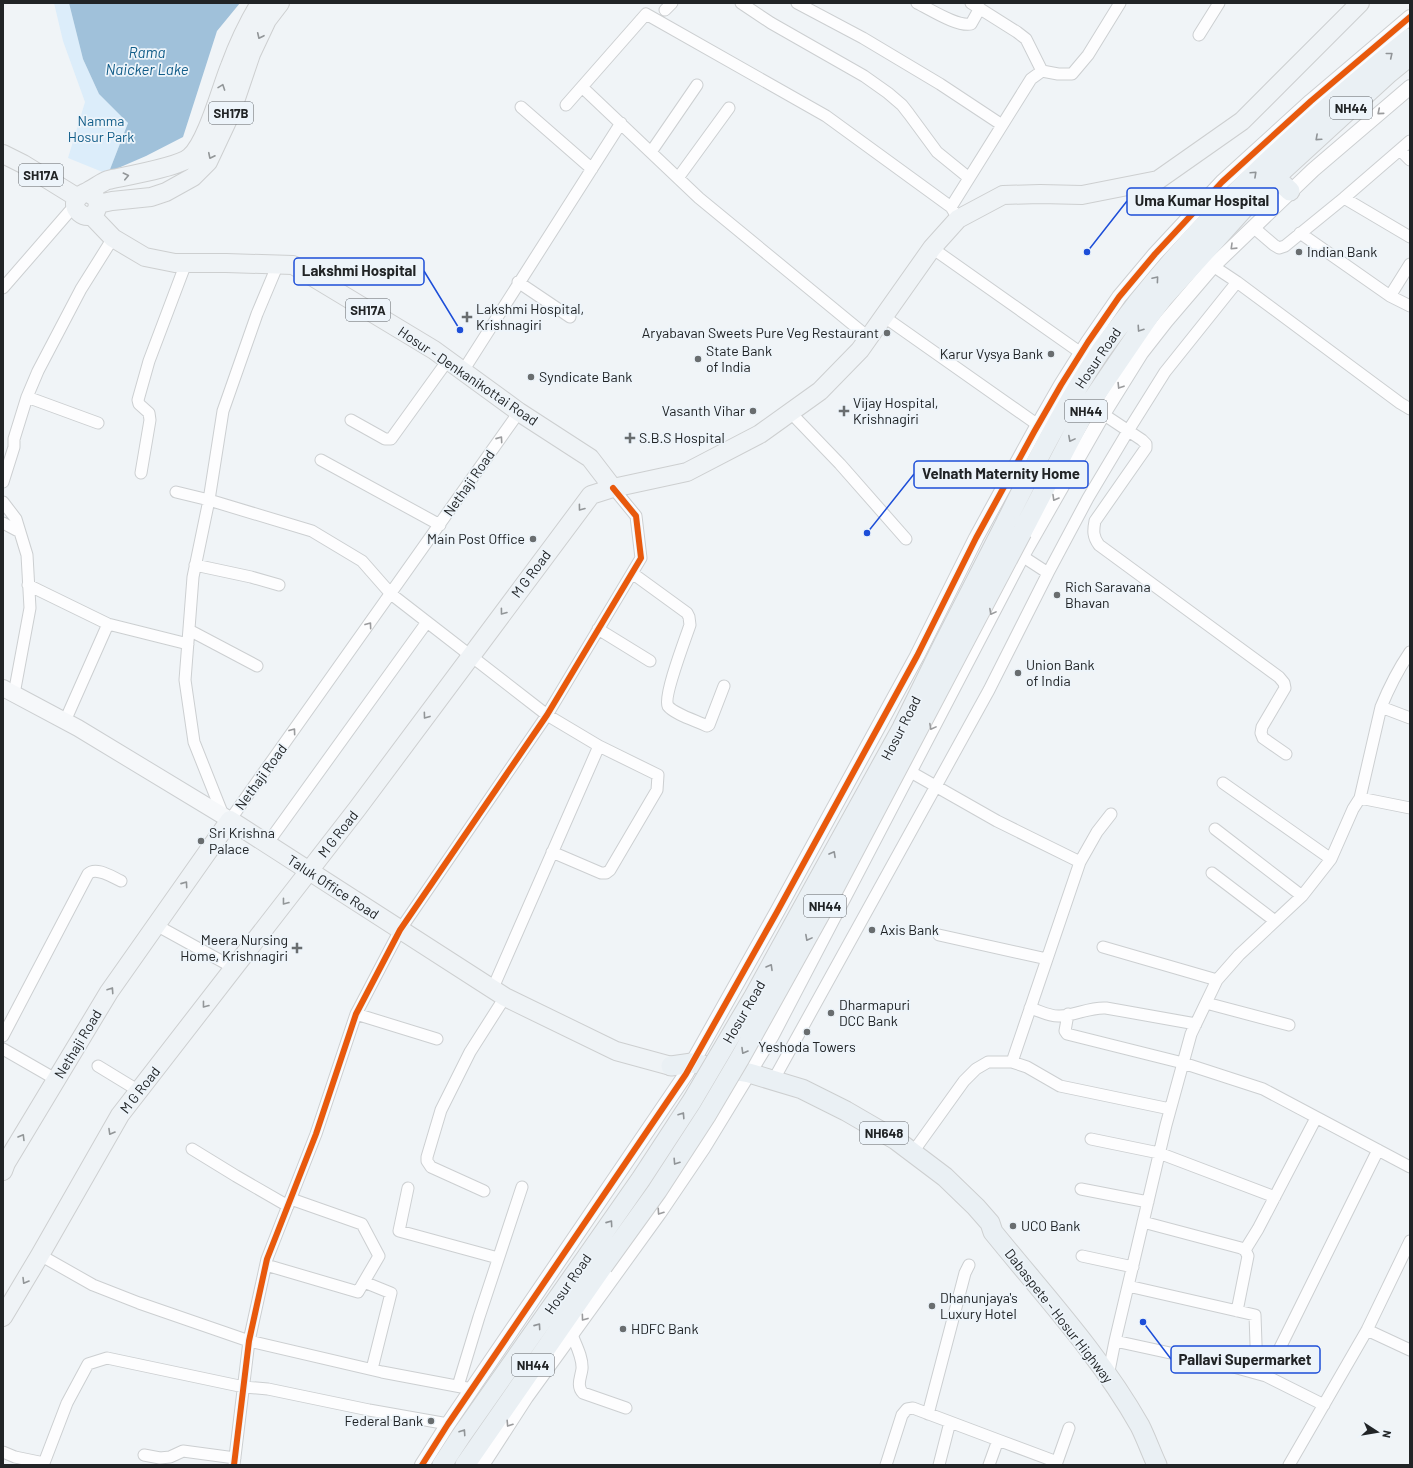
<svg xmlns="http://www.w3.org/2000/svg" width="1413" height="1468" font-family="Barlow,sans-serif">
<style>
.green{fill:#dcedfa}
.water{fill:#a0c1da}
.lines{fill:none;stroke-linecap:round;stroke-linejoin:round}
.minor-casing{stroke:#cccfd1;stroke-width:13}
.tertiary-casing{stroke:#cccfd1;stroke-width:16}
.secondary-casing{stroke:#cccfd1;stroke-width:18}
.primary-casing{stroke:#cdcfd0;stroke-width:20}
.trunk-casing{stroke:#cdcfd0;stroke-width:21}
.minor{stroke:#fdfdfe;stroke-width:11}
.tertiary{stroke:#fdfdfe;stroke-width:14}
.secondary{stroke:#f6f8fa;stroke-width:16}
.primary{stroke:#eff3f6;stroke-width:18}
.trunk{stroke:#eaf0f4;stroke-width:19}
.trunk-bridge-casing{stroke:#cdcfd0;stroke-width:21;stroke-linecap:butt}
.trunk-bridge{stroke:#eaf0f4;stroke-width:19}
.cycleway-casing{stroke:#edf4fa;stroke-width:8}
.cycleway{stroke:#e8590c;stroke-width:6}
.oneway{stroke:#929698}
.oneway2{stroke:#909497}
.oneway3{stroke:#9a9b9d}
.poi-dot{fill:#696d6f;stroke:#edf4fa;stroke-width:1.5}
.labels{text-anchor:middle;stroke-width:3.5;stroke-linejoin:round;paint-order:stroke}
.shield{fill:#edf4fa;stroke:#5e6266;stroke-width:1}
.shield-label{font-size:13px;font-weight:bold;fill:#212426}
.park-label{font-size:14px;fill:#105c88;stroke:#edf4fa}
.poi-label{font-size:14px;fill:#212426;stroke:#edf4fa;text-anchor:start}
.street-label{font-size:14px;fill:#212426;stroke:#edf4fa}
.water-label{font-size:15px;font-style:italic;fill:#105c88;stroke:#edf4fa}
.leader{fill:none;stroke:#1d4ed8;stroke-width:1.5}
.callout-dot{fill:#1d4ed8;stroke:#edf4fa;stroke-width:1.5}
.callout{fill:#edf4fa;stroke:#1d4ed8;stroke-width:1.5}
.callout-label{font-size:15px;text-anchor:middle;font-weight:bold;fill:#212426}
</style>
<rect width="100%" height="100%" fill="#f0f4f7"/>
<path class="green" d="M54 3H69L83 59 99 94 128 123 109 172 105 173 68 158 85 102 63 41Z"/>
<path class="water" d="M69 3H240L217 31 183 137 146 156 109 172 128 123 99 94 83 59Z"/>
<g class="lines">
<defs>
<path id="minor" d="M741 3 771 23 864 76 888 93 902 105 909 114 937 152 969 178
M797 3 863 38 940 84 1002 125
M917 3C930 9 957 27 971 24L980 8
M971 3 1017 32 1026 39 1042 71
M665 10 672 3
M1199 35 1219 3
M582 87 699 198 868 337
M566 105 646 14 826 116 951 207
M521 107 592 169
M1400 150 1410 160
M651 152 697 85
M678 178 729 108
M1344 198 1410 237
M954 212 951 207 1031 79 1042 71 1058 74H1072L1088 55 1120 3
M1253 227 1274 245 1279 248 1285 246 1344 198 1410 141
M1300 233 1390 296 1410 306
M932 248 1081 353
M278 264 257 314 223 411 209 500 312 531 362 561 391 594 547 715 599 746 492 990
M1213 266 1237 282 1400 403 1410 409
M518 282 570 317
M3 288 75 205
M1390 296 1410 264
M883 316 1038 425
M463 371 621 123
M27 397 98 423
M790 412 840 464 906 539
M1103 414 1142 440 1146 444V448L1095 521C1093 531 1093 537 1099 545L1279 677 1284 683 1285 688 1262 727 1261 733 1263 738 1286 754
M351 420 385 439H391L448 360
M321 460 440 525
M141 473 150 420 149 413 139 404 138 400 149 361 186 263
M3 482 14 447V439L27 397 38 371 81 289 113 238
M176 492 209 500 193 577 185 680 194 742 223 815
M3 502 16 519 27 555 30 608 14 694
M3 523 20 532
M1022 556 1048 573
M195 565 251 577 279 585
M632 573 687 613 689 617 690 625C686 637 663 697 668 706 674 714 697 721 707 726L709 725 724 686
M28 585 108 624 188 644
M598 629 650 661
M189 630 257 666
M1381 707 1410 718
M65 721 108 624
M909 771 997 821 1080 862
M1223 783 1331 859
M1360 798 1410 808
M230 820 519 412
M1215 829 1302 896
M267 844 427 622
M552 852 601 873H606L610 870 657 790 658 775 599 746
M1212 873 1275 921
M156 925 234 968
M939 935 1047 959
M1103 947 1217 980
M1206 1003 1289 1025
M1030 1008C1040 1011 1050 1017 1060 1016 1076 1015 1090 1007 1106 1008L1196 1024
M356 1014 437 1039
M1068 1014 1065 1031 1067 1034 1183 1063 1263 1089 1410 1167
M3 1036 88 874C96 866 112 877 121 881
M3 1049 57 1080
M1012 1062 1080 862 1097 832 1111 814
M98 1066 139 1091
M774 1079 936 786 989 690 1048 573 1088 498 1128 431 1165 372 1237 282
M1091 1139 1159 1153 1275 1197
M192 1149 236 1176 288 1206
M913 1152 964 1081 976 1069 988 1062H1012L1027 1067 1060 1086 1170 1109
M408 1188 399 1231 498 1258
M1081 1189 1148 1202
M484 1191 431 1167 427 1161V1157L441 1110 470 1052 505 997
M1143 1222 1241 1248 1245 1250 1248 1256 1237 1311
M1245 1250 1258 1229 1316 1118
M40 1255 93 1285 139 1303 249 1341 382 1372 472 1389
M1082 1256 1133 1267
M266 1265 358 1292 379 1256 362 1224 291 1199
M364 1282 391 1293 372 1369
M1128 1286 1255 1315 1257 1373
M1367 1330 1410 1350
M572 1335C576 1345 583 1358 582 1369 581 1377 576 1386 583 1393L626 1408
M1115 1341 1230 1366 1266 1376 1324 1405
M1108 1376 1115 1341 1166 1125 1191 1034 1217 980 1239 955 1302 896 1331 859 1353 809 1360 798 1381 707C1390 685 1397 671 1410 652
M1266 1376 1378 1150
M458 1386 479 1317 522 1187
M928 1414 965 1273 969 1265
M3 1452 15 1457 44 1463 67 1403 88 1364 107 1358 244 1387 268 1389 369 1410 448 1424
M144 1455 160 1458 170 1457 183 1451 235 1458
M1057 1462 1069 1428
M234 1465 249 1341 267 1259 316 1134 356 1014 400 930 547 715 641 558 636 516 613 488
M886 1465 902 1415 907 1409 913 1408 998 1440
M939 1465 950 1422
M989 1465 998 1440 1057 1462 1056 1465
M1289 1465 1367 1330 1410 1241"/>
<path id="tertiary" d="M422 1465 448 1424 686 1074 777 912 917 656 976 538 1034 432 1061 385 1088 342 1119 297 1155 254 1222 182 1311 101 1410 17
M482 1465 526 1397 659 1213 703 1148 772 1035 1022 556 1103 414 1141 353 1166 321 1213 266 1313 170 1410 87"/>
<path id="secondary" d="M3 688 78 728 230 820"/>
<path id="primary" d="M3 154 23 164 78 198
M84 193H88L95 197C98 201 99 206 96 211 88 225 66 207 79 196 82 194 87 192 90 190 96 187 102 182 108 180 126 176 179 167 190 157 207 142 221 88 230 66 238 44 248 23 260 3
M98 204 112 201 151 197 166 192 193 177 208 162 231 113 251 54 267 20 280 3
M91 215 113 238 145 257 175 263H226L293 265 434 350 519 412 590 458 613 488
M3 1171 6 1163 109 992 230 820 505 997 616 1051 671 1066
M3 1317 40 1255 120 1115 357 809 591 495 613 488 687 472 760 434 820 391 860 350 932 248 958 219 1003 195 1040 194 1082 195 1158 180 1242 121 1360 3"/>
<path id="trunk" d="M1275 177 1290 191
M1006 522C1035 464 1064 406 1100 352 1112 335 1125 319 1137 303 1216 203 1311 118 1410 38
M1022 532 1086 409 1150 315 1163 298 1257 194 1389 73 1410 56
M671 1066 692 1063 749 1073 802 1089 846 1111 896 1140 945 1177 976 1207 990 1223 993 1232C1044 1295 1100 1355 1140 1426 1146 1438 1151 1452 1157 1465
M442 1465 461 1436 588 1255
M465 1465 603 1266"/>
</defs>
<use href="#minor" class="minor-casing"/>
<use href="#tertiary" class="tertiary-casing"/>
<use href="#secondary" class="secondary-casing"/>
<use href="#primary" class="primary-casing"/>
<use href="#trunk" class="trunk-casing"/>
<use href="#minor" class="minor"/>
<use href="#tertiary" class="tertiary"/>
<use href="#secondary" class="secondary"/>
<use href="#primary" class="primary"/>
<use href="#trunk" class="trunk"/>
<defs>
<path id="trunk-bridge" d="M588 1255 641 1179 692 1101 754 996 902 728 942 647 1006 522
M603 1266 657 1191 707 1114 740 1058 829 898 1022 532"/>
</defs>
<use href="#trunk-bridge" class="trunk-bridge-casing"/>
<use href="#trunk-bridge" class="trunk-bridge"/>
<defs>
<path id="cycleway" d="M234 1465 249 1341 267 1259 316 1134 356 1014 400 930 547 715 641 558 636 516 613 488
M422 1465 448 1424 686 1074 777 912 917 656 976 538 1034 432 1061 385 1088 342 1119 297 1155 254 1222 182 1311 101 1410 17"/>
</defs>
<use href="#cycleway" class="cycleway-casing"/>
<use href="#cycleway" class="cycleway"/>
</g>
<defs><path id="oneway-chevron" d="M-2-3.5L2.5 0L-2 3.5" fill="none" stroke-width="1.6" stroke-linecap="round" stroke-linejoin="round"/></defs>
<g class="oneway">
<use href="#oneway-chevron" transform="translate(260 36) rotate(115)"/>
<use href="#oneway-chevron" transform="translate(222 87) rotate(-70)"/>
<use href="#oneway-chevron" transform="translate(211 156) rotate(116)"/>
<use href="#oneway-chevron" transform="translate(126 176) rotate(-13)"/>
<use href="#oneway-chevron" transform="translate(581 508) rotate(127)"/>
<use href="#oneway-chevron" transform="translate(503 612) rotate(127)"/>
<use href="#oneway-chevron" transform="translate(426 716) rotate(126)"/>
<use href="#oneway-chevron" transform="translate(185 884) rotate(-55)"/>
<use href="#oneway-chevron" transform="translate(285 902) rotate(128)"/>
<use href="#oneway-chevron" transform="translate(111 990) rotate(-56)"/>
<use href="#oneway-chevron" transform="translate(205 1005) rotate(128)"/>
<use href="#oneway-chevron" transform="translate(111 1132) rotate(120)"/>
<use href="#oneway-chevron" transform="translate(22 1137) rotate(-59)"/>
<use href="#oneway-chevron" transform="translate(25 1281) rotate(121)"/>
</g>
<g class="oneway2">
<use href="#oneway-chevron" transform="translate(1390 55) rotate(-39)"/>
<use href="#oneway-chevron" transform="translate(1318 138) rotate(138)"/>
<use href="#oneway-chevron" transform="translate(1254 174) rotate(-43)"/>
<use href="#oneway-chevron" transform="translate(1156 279) rotate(-50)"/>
<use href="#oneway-chevron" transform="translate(1140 329) rotate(124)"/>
<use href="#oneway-chevron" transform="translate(1071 439) rotate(118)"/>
<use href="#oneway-chevron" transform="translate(833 854) rotate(-61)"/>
<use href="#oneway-chevron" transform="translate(808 938) rotate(118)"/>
<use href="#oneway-chevron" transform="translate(770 967) rotate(-60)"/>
<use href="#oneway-chevron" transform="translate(744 1051) rotate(120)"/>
<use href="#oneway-chevron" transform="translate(682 1115) rotate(-57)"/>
<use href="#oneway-chevron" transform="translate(676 1162) rotate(123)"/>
<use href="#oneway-chevron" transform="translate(610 1223) rotate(-55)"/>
<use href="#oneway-chevron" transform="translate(538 1326) rotate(-55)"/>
<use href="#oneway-chevron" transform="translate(463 1432) rotate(-56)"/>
</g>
<g class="oneway3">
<use href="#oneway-chevron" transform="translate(1380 112) rotate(140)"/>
<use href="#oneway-chevron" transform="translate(1233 247) rotate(136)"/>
<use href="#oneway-chevron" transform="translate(1120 386) rotate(122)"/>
<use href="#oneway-chevron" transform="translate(500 439) rotate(-55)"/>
<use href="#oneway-chevron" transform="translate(1055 498) rotate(120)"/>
<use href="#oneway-chevron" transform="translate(992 612) rotate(118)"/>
<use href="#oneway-chevron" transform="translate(369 625) rotate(-54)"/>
<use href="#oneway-chevron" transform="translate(932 727) rotate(118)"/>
<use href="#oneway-chevron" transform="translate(293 731) rotate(-54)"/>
<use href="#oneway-chevron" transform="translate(660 1212) rotate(124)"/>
<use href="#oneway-chevron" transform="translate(584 1318) rotate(126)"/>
<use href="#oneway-chevron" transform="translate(509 1424) rotate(123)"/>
</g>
<g class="poi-dot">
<circle cx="1299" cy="252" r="4"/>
<path d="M465 311h4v4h4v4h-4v4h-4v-4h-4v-4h4z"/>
<circle cx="887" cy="333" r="4"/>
<circle cx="1051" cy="354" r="4"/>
<circle cx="698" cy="359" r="4"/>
<circle cx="531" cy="377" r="4"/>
<circle cx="753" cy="411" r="4"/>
<path d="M842 405h4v4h4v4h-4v4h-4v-4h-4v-4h4z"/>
<path d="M628 432h4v4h4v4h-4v4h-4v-4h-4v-4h4z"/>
<circle cx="533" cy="539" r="4"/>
<circle cx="1057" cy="595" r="4"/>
<circle cx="1018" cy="673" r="4"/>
<circle cx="201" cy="841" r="4"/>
<circle cx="872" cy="930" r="4"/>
<path d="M295 942h4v4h4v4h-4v4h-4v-4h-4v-4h4z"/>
<circle cx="831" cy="1013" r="4"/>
<circle cx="807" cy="1032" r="4"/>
<circle cx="1013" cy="1226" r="4"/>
<circle cx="932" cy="1306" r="4"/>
<circle cx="623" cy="1329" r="4"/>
<circle cx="431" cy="1421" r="4"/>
</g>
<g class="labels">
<g class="shield">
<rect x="1330" y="97" width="42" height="22" rx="3"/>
<rect x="209" y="102" width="44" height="22" rx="3"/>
<rect x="19" y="164" width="44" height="22" rx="3"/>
<rect x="346" y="299" width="44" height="22" rx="3"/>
<rect x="1065" y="400" width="42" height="22" rx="3"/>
<rect x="804" y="895" width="42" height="22" rx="3"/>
<rect x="860" y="1122" width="48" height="22" rx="3"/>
<rect x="512" y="1354" width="42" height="22" rx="3"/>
</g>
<g class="shield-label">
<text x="1351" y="113">NH44</text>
<text x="231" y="118">SH17B</text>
<text x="41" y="180">SH17A</text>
<text x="368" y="315">SH17A</text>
<text x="1086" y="416">NH44</text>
<text x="825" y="911">NH44</text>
<text x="884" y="1138">NH648</text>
<text x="533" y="1370">NH44</text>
</g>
<g class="park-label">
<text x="101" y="126">Namma<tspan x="101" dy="16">Hosur Park</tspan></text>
</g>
<g class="poi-label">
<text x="1307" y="257">Indian Bank</text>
<text x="476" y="314">Lakshmi Hospital,<tspan x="476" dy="16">Krishnagiri</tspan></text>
<text x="879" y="338" text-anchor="end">Aryabavan Sweets Pure Veg Restaurant</text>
<text x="706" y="356">State Bank<tspan x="706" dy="16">of India</tspan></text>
<text x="1043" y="359" text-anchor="end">Karur Vysya Bank</text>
<text x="539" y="382">Syndicate Bank</text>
<text x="853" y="408">Vijay Hospital,<tspan x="853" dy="16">Krishnagiri</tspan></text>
<text x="745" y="416" text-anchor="end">Vasanth Vihar</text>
<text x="639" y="443">S.B.S Hospital</text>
<text x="525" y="544" text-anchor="end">Main Post Office</text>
<text x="1065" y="592">Rich Saravana<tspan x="1065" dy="16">Bhavan</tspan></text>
<text x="1026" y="670">Union Bank<tspan x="1026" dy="16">of India</tspan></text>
<text x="209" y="838">Sri Krishna<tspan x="209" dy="16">Palace</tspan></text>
<text x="880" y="935">Axis Bank</text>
<text x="288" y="945" text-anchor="end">Meera Nursing<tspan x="288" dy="16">Home, Krishnagiri</tspan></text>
<text x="839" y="1010">Dharmapuri<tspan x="839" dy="16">DCC Bank</tspan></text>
<text x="807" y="1052" text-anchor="middle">Yeshoda Towers</text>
<text x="1021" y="1231">UCO Bank</text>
<text x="940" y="1303">Dhanunjaya's<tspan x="940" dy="16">Luxury Hotel</tspan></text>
<text x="631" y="1334">HDFC Bank</text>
<text x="423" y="1426" text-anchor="end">Federal Bank</text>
</g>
<g class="street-label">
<text transform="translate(1098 358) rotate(-56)" y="5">Hosur Road</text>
<text transform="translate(468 376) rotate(34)" y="5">Hosur - Denkanikottai Road</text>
<text transform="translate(469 483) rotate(-55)" y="5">Nethaji Road</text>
<text transform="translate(531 574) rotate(-53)" y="5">M G Road</text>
<text transform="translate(901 728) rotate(-63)" y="5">Hosur Road</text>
<text transform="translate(261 777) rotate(-54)" y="5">Nethaji Road</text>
<text transform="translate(338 834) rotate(-52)" y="5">M G Road</text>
<text transform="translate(333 887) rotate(33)" y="5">Taluk Office Road</text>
<text transform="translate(744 1012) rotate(-60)" y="5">Hosur Road</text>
<text transform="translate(78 1044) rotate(-59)" y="5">Nethaji Road</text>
<text transform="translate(140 1090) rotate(-52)" y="5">M G Road</text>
<text transform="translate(568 1284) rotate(-55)" y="5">Hosur Road</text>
<text transform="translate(1059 1316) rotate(52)" y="5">Dabaspete - Hosur Highway</text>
</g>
<g class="water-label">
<text x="147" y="58">Rama<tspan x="147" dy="17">Naicker Lake</tspan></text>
</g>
</g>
<path class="leader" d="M1087 252L1127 201M460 330L424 271M867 533L914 474M1143 1322L1171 1359"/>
<g class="callout-dot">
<circle cx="1087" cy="252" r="4"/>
<circle cx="460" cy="330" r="4"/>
<circle cx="867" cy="533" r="4"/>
<circle cx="1143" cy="1322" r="4"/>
</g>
<g class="callout">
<rect x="1127" y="188" width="151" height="27" rx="4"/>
<rect x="294" y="258" width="130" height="27" rx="4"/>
<rect x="914" y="461" width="174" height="27" rx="4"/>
<rect x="1171" y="1346" width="149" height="27" rx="4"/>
</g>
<g class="callout-label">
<text x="1202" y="206">Uma Kumar Hospital</text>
<text x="359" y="276">Lakshmi Hospital</text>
<text x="1001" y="479">Velnath Maternity Home</text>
<text x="1245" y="1365">Pallavi Supermarket</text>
</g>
<rect width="1413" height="1468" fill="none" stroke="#212426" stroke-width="8"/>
<g transform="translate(1377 1432) rotate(102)" stroke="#edf4fa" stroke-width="3" paint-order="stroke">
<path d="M0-3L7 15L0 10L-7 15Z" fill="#212426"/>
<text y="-6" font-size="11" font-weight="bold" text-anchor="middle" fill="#212426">N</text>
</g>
</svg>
